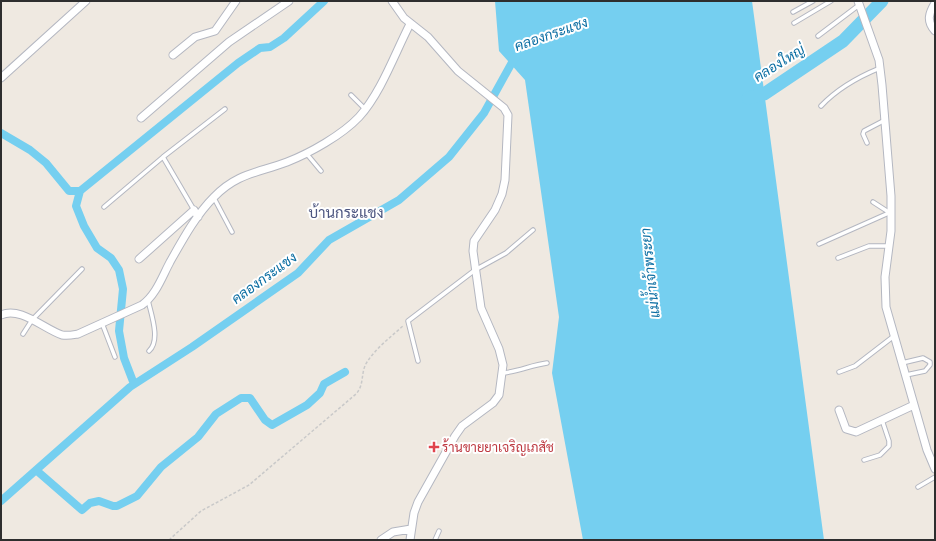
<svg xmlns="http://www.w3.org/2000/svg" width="936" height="541" font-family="'Nunito Sans',Sarabun,sans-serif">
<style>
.water{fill:#75cff0}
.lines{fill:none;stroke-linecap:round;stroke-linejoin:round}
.canal{stroke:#75cff0;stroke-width:8}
.river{stroke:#75cff0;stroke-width:13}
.lane-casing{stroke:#b4b7c1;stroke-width:5.5}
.street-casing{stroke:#b4b7c1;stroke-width:9}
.path{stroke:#c9c9c9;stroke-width:1.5;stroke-dasharray:3 2;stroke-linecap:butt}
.lane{stroke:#fff;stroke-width:3.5}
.street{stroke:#fff;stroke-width:7}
.health-dot{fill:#e0444e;stroke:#fff;stroke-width:1.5}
.labels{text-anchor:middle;stroke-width:4;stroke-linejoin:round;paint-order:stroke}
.health-label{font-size:13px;fill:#be3a42;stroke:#fff;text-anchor:start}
.water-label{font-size:14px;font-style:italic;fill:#0d6fa3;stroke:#fff}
.quarter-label{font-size:15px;fill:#4d5680;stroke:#fff}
</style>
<rect width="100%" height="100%" fill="#efe9e1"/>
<path class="water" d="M495 1H752L824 540H583L552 373 559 317 525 80 499 51Z"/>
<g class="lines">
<path class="canal" d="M1 133 30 150 46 163 69 191H80
M134 384 124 358 119 331 123 289 119 270 111 258 97 248 84 226 76 206 80 191 238 63 260 48 270 47 284 38 324 1
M36 470 82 510 90 503 99 501 113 506H117L137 496 161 467 198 437 216 414 241 398H250L265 420 272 425 307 405 320 393 324 384 345 372
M1 501 130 387 192 347 298 273 329 240 399 200 449 157 484 113 515 57 518 56"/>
<path class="river" d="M748 98 764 94 843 41 882 1"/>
<defs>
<path id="lane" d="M793 12 813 1
M794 23 831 1
M818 36 859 5
M351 95 365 109
M821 106C837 89 858 77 880 68
M867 143 863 134 864 131 885 120
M306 153 321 171
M163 157 194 210
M214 198 232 232
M873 202 890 213
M104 207 163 157 225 109
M819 244 891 212
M838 258 869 246H889
M148 300C151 314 161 340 149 351
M102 323 115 357
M23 334 32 320 82 269
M418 361 408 321 475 270 506 253 533 230
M902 363 923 358 930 362V365L925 371 906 375
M839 372 855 366 894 336
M502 373C518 372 531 365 547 363
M864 460 880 455 889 446V441L882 420
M918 487 935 477
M435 540 439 531"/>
<path id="street" d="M392 1 404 18 428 37 458 71 504 108 508 115 505 180 502 194 495 210 474 241 473 251 481 308 499 349 503 365 499 395 493 403 462 426 455 436 418 502 414 513 410 540
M858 1 879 60 882 85 891 196V231L885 277 886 307 927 450 935 469
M935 3C929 13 926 21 935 31
M173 55 195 37 215 31 236 1
M1 78 86 1
M141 118 229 42 289 1
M139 259 194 210 198 217
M1 315C20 306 44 329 62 335 68 336 72 335 78 334L142 305C156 295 162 277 170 262 183 239 196 215 214 197 237 173 258 173 287 162 310 153 342 135 359 117 381 93 395 53 410 24
M839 410 846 429 856 432 914 405
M381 540 393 532 411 529"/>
</defs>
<use href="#lane" class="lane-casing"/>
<use href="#street" class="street-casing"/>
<path class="path" d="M169 540 201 511 249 485 356 394C365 384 360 373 367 362 376 348 392 336 404 325"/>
<use href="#lane" class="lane"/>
<use href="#street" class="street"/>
</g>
<path class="health-dot" d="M432 441h4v4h4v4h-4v4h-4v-4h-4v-4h4z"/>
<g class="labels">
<g class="health-label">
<text x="442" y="452">ร้านขายยาเจริญเภสัช</text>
</g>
<g class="water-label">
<text transform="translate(551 34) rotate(-19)" y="5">คลองกระแชง</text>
<text transform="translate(779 63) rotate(-32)" y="5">คลองใหญ่</text>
<text transform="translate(650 273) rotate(-96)" y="5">แม่น้ำเจ้าพระยา</text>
<text transform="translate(264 278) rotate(-36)" y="5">คลองกระแชง</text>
</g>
<g class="quarter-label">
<text x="346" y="218">บ้านกระแชง</text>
</g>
</g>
<rect width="936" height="541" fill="none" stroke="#2e2e2e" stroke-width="4"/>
</svg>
